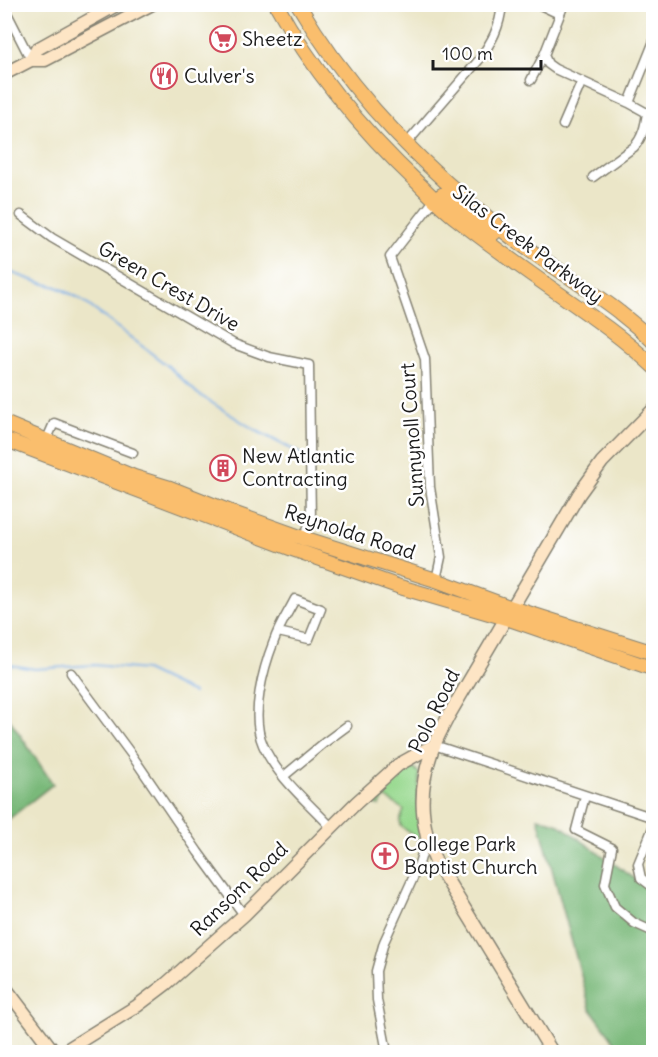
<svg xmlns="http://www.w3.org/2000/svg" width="658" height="1057" font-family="Delius,sans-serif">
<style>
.green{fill:#98d98f;stroke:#5a7a56;stroke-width:1.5}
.forest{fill:#7ab97a;stroke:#4b6a4b;stroke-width:1.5}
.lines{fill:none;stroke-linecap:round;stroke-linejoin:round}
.stream{stroke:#78ace5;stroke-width:2}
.street-casing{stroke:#848172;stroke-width:11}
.secondary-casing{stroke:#848172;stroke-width:15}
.primary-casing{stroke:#848172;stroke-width:16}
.street{stroke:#fff;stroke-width:8}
.secondary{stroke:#fde5c5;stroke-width:12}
.primary{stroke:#fabe6d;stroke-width:14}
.labels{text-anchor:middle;stroke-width:5;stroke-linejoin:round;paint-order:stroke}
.poi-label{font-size:20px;fill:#1c1c1c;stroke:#fff;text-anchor:start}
.street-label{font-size:20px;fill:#1c1c1c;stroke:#fff}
</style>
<rect width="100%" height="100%" fill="#fff"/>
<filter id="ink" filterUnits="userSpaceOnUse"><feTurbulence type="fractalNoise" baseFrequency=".0167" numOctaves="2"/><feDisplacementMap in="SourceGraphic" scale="12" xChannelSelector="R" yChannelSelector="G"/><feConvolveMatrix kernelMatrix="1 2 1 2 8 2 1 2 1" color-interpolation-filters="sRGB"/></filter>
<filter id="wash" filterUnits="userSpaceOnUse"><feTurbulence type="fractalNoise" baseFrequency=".008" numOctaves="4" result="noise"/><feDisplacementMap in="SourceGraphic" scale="24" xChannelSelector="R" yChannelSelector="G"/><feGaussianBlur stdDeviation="1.35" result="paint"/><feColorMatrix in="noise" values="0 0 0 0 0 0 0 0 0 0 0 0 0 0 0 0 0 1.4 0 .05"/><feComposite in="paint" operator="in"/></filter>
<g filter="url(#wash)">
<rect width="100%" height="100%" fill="#ebe6c8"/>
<path class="green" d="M407 768H414L419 773 418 802 420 835 418 839 401 826 400 820 404 810 385 797 379 806 370 801 397 774Z"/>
<path class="forest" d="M4 711 53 784 5 822H4Z
M538 818 557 823 653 892V1052H622L590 1008Z"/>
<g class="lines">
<path class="stream" d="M4 270 38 282 57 287 79 298 168 366 198 394 255 430 301 454
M4 664 35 669 94 665 145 670 193 693"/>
</g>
</g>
<g filter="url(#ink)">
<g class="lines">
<defs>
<path id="street" d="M538 4 559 14
M645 4 654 8
M4 14 7 13 31 60
M544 55 548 64 555 69 629 103 647 113H654
M531 80 544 55 564 4
M629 103 654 41
M563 125 582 81
M406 144 479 60C492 41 500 28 502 4
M593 177 634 147C643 137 645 126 647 113
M435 199 390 257 425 359 430 487 441 557 436 580
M21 215 52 238 234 344 269 357 309 365 311 521 302 540
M47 439 54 423 133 453
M278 632 309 639 321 609 295 599C288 613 279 626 274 641 263 669 250 716 263 745 277 777 308 802 331 827
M71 673 131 754 198 852 244 915
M434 745 654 818
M284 776 324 743 347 726
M585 796 576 830 612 848 605 884 615 907 634 923 654 932
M654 825 638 864 641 878 654 888
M654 982 652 986 654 992
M387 1052 377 1000 376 971 384 942 418 867 427 837"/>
<path id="secondary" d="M31 60 37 49 118 4
M4 74 31 60H45L152 4
M4 986 54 1052
M63 1052 137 1006 166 984 244 915 356 803 398 765 434 745
M552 1052 436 862C421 829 418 792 430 757 434 742 442 729 449 715L579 494 602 462 654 409"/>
<path id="primary" d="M276 4C313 72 364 132 420 185 432 197 444 209 457 219 481 238 506 256 531 274 573 304 616 331 654 367
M298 4C344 83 405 149 475 207 487 217 498 227 510 236 546 263 584 285 619 312 631 322 643 331 654 342
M439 197 442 195 494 233
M4 423 134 477 170 488 236 514 303 538 436 580 512 608 654 653
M4 439 295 550 400 587 506 618 654 669"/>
</defs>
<use href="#street" class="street-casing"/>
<use href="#secondary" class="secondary-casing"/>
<use href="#primary" class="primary-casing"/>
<use href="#street" class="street"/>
<use href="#secondary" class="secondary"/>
<use href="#primary" class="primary"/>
</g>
</g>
<defs>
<symbol id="supermarket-ring" viewBox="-11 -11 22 22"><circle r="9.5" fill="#fff" stroke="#d1495b" stroke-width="1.5"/><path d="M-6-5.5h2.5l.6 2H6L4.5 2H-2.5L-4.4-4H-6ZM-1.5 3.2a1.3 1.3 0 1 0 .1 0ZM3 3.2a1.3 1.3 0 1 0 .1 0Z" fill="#d1495b"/></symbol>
<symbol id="restaurant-ring" viewBox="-11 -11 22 22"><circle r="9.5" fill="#fff" stroke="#d1495b" stroke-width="1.5"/><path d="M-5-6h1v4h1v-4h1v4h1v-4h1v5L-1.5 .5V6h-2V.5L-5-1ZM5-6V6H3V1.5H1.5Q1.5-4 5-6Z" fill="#d1495b"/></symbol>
<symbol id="building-ring" viewBox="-11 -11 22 22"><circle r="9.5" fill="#fff" stroke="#d1495b" stroke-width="1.5"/><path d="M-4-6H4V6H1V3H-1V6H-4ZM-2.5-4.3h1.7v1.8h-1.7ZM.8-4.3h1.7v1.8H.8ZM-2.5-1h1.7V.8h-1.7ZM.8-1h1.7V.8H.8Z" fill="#d1495b"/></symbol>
<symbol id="church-ring" viewBox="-11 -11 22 22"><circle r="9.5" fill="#fff" stroke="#d1495b" stroke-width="1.5"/><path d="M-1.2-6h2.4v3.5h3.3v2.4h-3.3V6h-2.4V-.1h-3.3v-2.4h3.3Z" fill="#d1495b"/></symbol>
</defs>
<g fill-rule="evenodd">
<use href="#supermarket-ring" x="208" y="24" width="30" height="30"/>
<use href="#restaurant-ring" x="149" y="61" width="30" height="30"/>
<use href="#building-ring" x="208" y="453" width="30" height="30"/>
<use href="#church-ring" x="370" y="841" width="30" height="30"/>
</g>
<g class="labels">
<g class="poi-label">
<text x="242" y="46">Sheetz</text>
<text x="184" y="83">Culver's</text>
<text x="242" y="463">New Atlantic<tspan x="242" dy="23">Contracting</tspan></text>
<text x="404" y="851">College Park<tspan x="404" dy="23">Baptist Church</tspan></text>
</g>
<g class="street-label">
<text transform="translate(528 244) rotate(37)" y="7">Silas Creek Parkway</text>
<text transform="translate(169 286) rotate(30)" y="7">Green Crest Drive</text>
<text transform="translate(412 435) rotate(-94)" y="7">Sunnynoll Court</text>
<text transform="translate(350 532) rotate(18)" y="7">Reynolda Road</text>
<text transform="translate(434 711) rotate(-64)" y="7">Polo Road</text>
<text transform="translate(239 889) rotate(-44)" y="7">Ransom Road</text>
</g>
</g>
<rect width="658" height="1057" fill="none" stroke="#fff" stroke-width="24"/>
<path d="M433 60v9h108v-9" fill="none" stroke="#1c1c1c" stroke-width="3"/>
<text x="442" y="60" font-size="18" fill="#1c1c1c" stroke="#ffffff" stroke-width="4.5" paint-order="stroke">100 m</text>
</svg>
